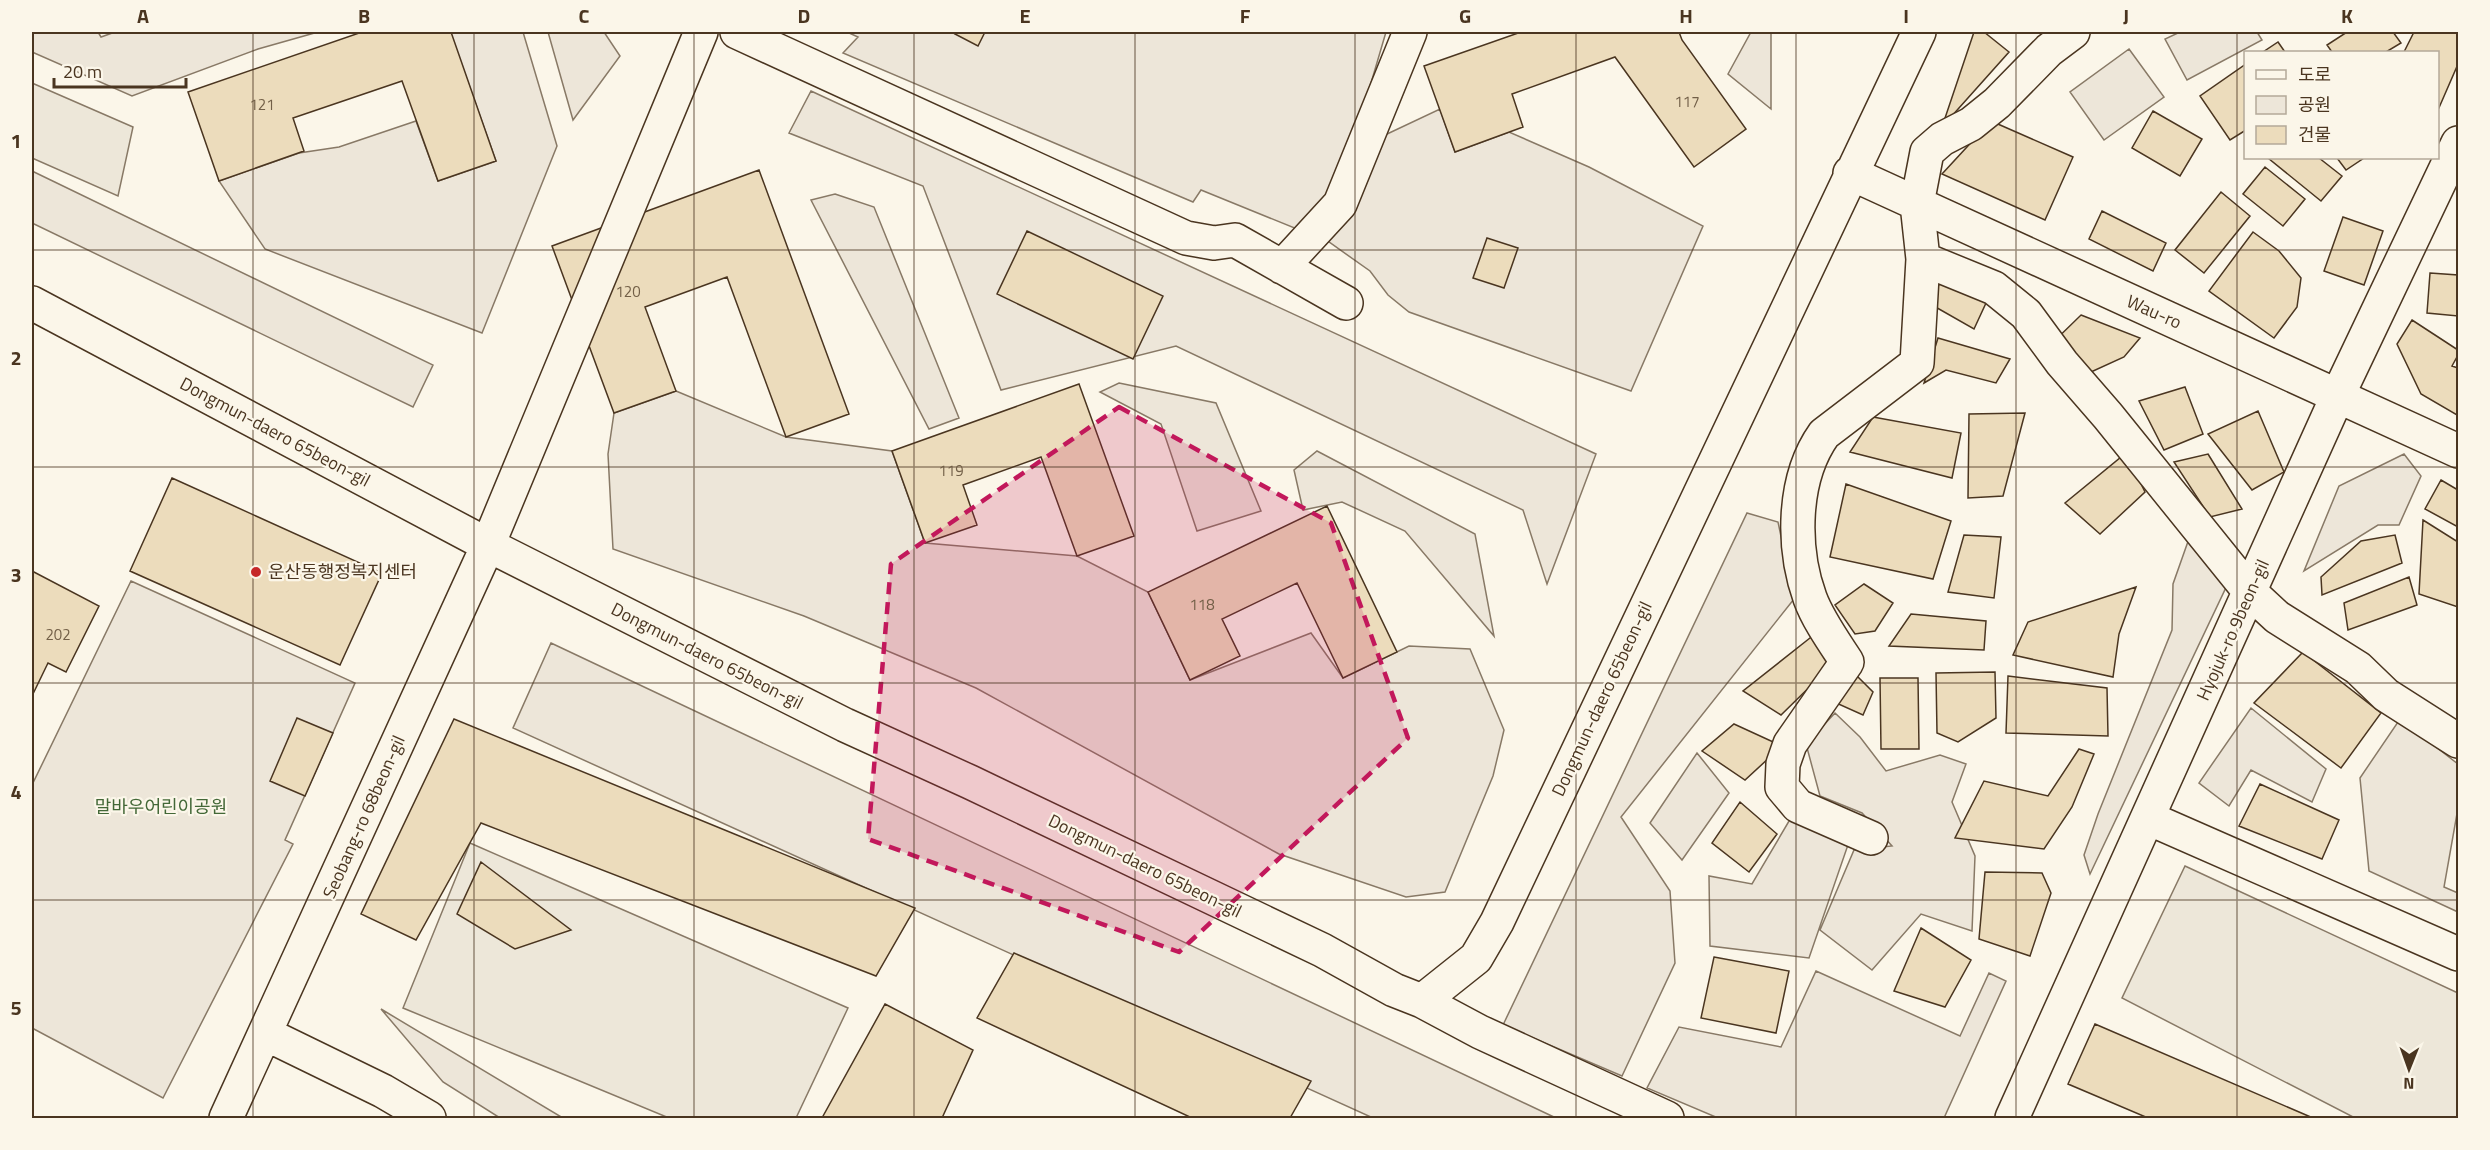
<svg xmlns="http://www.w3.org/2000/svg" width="2490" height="1150" font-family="'Titillium Web','Noto Sans KR',sans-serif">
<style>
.green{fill:#ede6d9;stroke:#887966;stroke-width:1.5}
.parking{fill:#ede7d9;stroke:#887966;stroke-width:1.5}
.building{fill:#ecdcbc;stroke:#4a3520;stroke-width:1.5}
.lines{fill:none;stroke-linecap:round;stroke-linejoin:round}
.minor-casing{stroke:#4a3520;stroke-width:36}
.minor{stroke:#fbf6e9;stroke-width:33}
.marked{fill:#c2185b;fill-opacity:0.2;stroke:#c2185b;stroke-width:4.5;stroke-dasharray:12 8;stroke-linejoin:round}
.grid{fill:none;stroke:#4a3520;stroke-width:1.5;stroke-opacity:0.55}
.poi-dot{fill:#c62828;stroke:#fbf6e9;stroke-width:2}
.labels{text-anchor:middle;stroke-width:4.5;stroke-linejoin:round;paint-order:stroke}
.number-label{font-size:15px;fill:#725f47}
.street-label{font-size:18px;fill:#4a3520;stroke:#fbf6e9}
.poi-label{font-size:18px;fill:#4a3520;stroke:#fbf6e9;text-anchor:start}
.park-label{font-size:18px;fill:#436837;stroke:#fbf6e9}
.neatline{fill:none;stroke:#4a3520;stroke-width:2}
.grid-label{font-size:20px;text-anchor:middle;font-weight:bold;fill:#4a3520}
</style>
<rect width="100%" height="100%" fill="#fbf6e9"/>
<path class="green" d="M32 32H98L101 37 115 32H318L258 49 132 96 32 52Z
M450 32H523L557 146 482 333 265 249 219 181 299 153 339 147 416 121 438 181 496 161Z
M548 32H604L620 56 573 120Z
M847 32H1386L1351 151 1440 109 1455 152 1509 132 1589 167 1703 226 1631 391 1409 312 1388 295 1370 271 1329 242 1201 190 1193 202 843 53 858 37Z
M1751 32H1771V109L1728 74Z
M2180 32H2257L2262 40 2187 80 2165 39Z
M2129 49 2164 97 2104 140 2070 92Z
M811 91 1596 454 1547 584 1523 510 1176 346 1001 390 923 186 789 133Z
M32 171 433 365 413 407 32 223Z
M835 194 874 207 959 418 929 429 811 200Z
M1119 383 1216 403 1261 511 1197 531 1161 424 1100 392Z
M676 391 786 437 892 451 925 543 1077 556 1148 592 1190 680 1311 633 1343 678 1409 646 1470 649 1504 730 1493 776 1445 892 1406 897 1279 854 976 688 804 616 613 549 608 454 614 413Z
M1317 451 1475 534 1494 636 1405 531 1342 502 1303 510 1294 470Z
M2404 454 2421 476 2399 525H2378L2304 571 2339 486Z
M1747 513 1778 522 1794 599 1621 817 1670 891 1675 963 1622 1076 1503 1025Z
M2191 533 2230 579 2090 874 2084 855 2098 814 2172 630 2173 584Z
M131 581 355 683 285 840 293 844 163 1098 32 1028V785Z
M551 643 1556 1118H1373L513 728Z
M2251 708 2326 769 2312 802 2251 770 2229 806 2199 783Z
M1835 713 1860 737 1886 771 1940 755 1966 764 1952 802 1975 856 1972 931 1921 914 1872 970 1820 930 1854 850 1892 846 1862 813 1820 796 1806 744Z
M2400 719 2458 764V808L2444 887 2458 893V912L2369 871 2360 778Z
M1697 753 1729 793 1682 860 1650 823Z
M1792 816 1850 839 1809 958 1710 946 1709 876 1752 884Z
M1816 971 1960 1036 1989 973 2006 981 1944 1118H1718L1647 1088 1679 1027 1781 1047Z
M381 1009 563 1118H500L443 1082Z"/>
<path class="parking" d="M32 83 133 127 118 196 32 158Z
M470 843 848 1008 796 1118H669L403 1008Z
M2185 866 2458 993V1118H2355L2122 998Z"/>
<path class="building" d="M362 32H451L496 161 438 181 402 81 293 118 304 151 219 181 188 92Z
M957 32H985L978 46 955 34Z
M1521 32H1679L1682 40 1746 129 1694 167 1615 57 1512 94 1523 127 1455 152 1424 66Z
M1974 32H1984L2009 52 1942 127Z
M2347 32H2393L2401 43 2386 52H2332L2327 45Z
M2414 32H2458V64L2438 110V52H2404Z
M2278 42 2285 52H2263Z
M2246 64V130L2230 140 2200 96Z
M2153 111 2202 139 2180 176 2132 148Z
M1991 121 2073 157 2045 220 1942 174Z
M2268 158H2319L2342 176 2321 201Z
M2337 158H2364L2346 170Z
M2265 167 2305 199 2283 226 2243 194Z
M759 170 849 414 786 437 727 277 645 307 676 391 614 413 552 246Z
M2221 192 2250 216 2204 273 2175 250Z
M2102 211 2166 243 2153 271 2089 239Z
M2343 217 2383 231 2364 285 2324 271Z
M1027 231 1163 296 1133 359 997 294Z
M2253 232 2279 251 2301 278 2297 307 2274 338 2209 291Z
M1487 238 1518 248 1504 288 1473 278Z
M2430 273 2458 275V316L2427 313Z
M1936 275 1986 303 1974 329 1932 305Z
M2081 315 2140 338 2124 357 2069 382 2040 355Z
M2412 320 2458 350V355L2452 366 2458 368 2457 415 2421 394 2397 344Z
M1938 338 2010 359 1996 383 1946 370 1924 383Z
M1079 384 1134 536 1077 556 1041 457 963 485 977 525 925 543 892 451Z
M2185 387 2203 434 2164 450 2139 401Z
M2258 411 2284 472 2252 490 2208 434Z
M2025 413 2003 496 1968 498 1969 414Z
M1873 417 1961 433 1952 478 1850 452Z
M2126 453 2145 492 2100 534 2065 503Z
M2208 454 2242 509 2210 517 2174 462Z
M172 478 382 573 340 665 130 571Z
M2441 480 2458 490V527L2425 509Z
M1846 484 1951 521 1933 579 1830 557Z
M1327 506 1397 652 1343 678 1297 583 1222 619 1240 656 1190 680 1148 592Z
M2423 520 2458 542V607L2419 594Z
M1964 535 2001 537 1994 598 1948 592Z
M2395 535 2402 563 2322 595 2321 577 2361 541Z
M32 571 99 606 66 672 48 663 32 696Z
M2409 577 2417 605 2348 630 2344 603Z
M1864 584 1893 603 1875 631 1855 634 1835 605Z
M2136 587 2119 634 2113 677 2013 655 2028 622Z
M1911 614 1986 621 1984 650 1889 646Z
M1815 634 1833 664 1781 715 1743 691Z
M2303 652 2381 713 2341 768 2254 703Z
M1995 672 1996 718 1958 742 1937 733 1936 673Z
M1857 676 1873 692 1863 715 1834 702Z
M2008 676 2107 688 2108 736 2006 733Z
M1880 678H1918L1919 749H1881Z
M297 718 333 733 305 796 270 781Z
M454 719 915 908 876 976 481 823 416 940 361 914Z
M1734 724 1782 746 1745 780 1702 751Z
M2079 749 2094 754 2072 807 2044 849 1955 838 1984 781 2048 796Z
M2260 784 2339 820 2322 859 2239 826Z
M1740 802 1777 834 1749 872 1712 843Z
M481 862 571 930 515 949 457 914Z
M1985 872 2042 873 2051 893 2030 956 1979 939Z
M1921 928 1971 960 1945 1007 1894 991Z
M1014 953 1311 1081 1290 1118H1192L977 1018Z
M1714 957 1789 971 1776 1033 1701 1018Z
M885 1004 973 1050 942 1118H822Z
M2095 1024 2313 1118H2148L2068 1084Z"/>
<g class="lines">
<defs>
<path id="minor" d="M737 32 1186 238 1214 243 1235 240 1346 303
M1850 173 2458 451
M1923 259 1994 288 2026 314 2062 363 2108 416 2250 592 2277 617 2358 668 2386 695 2458 741
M1282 267 1340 204 1410 32
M32 303 488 545 845 725 970 782 1322 950 1394 990 1422 1001 1476 958 1497 922 1919 32
M2148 818 2458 954
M1871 838 1798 806 1782 787 1783 764 1790 744 1847 662C1834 642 1818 620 1810 598 1792 548 1792 479 1824 434L1917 363 1923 259 1917 204 1927 152 1942 139 1971 124 1997 103 2049 50 2073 32
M1422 1001 1480 1032 1667 1118
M266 1034 383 1091 429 1118
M226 1118 488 545 701 32
M2012 1118 2338 395 2458 143"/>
</defs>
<use href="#minor" class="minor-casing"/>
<use href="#minor" class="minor"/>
</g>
<path class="marked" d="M1119 407 1331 523 1408 738 1179 952 868 839 891 564Z"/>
<path class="grid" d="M253 32V1118M474 32V1118M694 32V1118M914 32V1118M1135 32V1118M1355 32V1118M1576 32V1118M1796 32V1118M2016 32V1118M2237 32V1118M32 250H2458M32 467H2458M32 683H2458M32 900H2458"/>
<circle class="poi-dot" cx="256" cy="572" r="6"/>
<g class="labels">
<g class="number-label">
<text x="1687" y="107">117</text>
<text x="262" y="110">121</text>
<text x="628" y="297">120</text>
<text x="951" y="476">119</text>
<text x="1202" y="610">118</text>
<text x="58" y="640">202</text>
</g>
<g class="street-label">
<text transform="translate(2154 312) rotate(24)" y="6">Wau-ro</text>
<text transform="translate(275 432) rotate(28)" y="6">Dongmun-daero 65beon-gil</text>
<text transform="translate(2233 630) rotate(-66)" y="6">Hyojuk-ro 9beon-gil</text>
<text transform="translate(707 656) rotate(27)" y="6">Dongmun-daero 65beon-gil</text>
<text transform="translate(1602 699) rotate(-65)" y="6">Dongmun-daero 65beon-gil</text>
<text transform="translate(364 817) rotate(-66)" y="6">Seobang-ro 68beon-gil</text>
<text transform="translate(1145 866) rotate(26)" y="6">Dongmun-daero 65beon-gil</text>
</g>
<g class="poi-label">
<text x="268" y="578">운산동행정복지센터</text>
</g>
<g class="park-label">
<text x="161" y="813">말바우어린이공원</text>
</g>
</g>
<rect width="2490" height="1150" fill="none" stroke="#fbf6e9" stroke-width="66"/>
<rect x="2244" y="51" width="195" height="108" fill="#fbf6e9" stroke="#b4a999" stroke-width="1.5"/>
<rect x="2256" y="70" width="30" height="9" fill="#fbf6e9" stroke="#b4a999" stroke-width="1.5"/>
<text x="2298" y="81" font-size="18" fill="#4a3520">도로</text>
<rect x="2256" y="96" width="30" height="18" fill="#ede6d9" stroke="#b4a999" stroke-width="1.5"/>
<text x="2298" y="111" font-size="18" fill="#4a3520">공원</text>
<rect x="2256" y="126" width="30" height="18" fill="#ecdcbc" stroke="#b4a999" stroke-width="1.5"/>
<text x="2298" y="141" font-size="18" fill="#4a3520">건물</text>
<g transform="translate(2409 1069) rotate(181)" stroke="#fbf6e9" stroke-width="4.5" paint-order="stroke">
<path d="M0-4.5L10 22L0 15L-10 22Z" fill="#4a3520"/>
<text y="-9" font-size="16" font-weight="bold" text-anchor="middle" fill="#4a3520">N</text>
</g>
<path d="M54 78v9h132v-9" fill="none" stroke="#4a3520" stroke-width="3"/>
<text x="63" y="78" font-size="18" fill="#4a3520" stroke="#fbf6e9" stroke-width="4.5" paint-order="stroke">20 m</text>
<rect x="33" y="33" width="2424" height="1084" class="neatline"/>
<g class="grid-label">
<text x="143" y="23">A</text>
<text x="364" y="23">B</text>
<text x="584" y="23">C</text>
<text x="804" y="23">D</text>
<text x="1025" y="23">E</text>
<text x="1245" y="23">F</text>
<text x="1465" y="23">G</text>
<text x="1686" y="23">H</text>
<text x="1906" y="23">I</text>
<text x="2126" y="23">J</text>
<text x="2347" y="23">K</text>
<text x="16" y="148">1</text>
<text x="16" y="365">2</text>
<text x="16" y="582">3</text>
<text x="16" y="799">4</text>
<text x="16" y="1015">5</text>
</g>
</svg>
